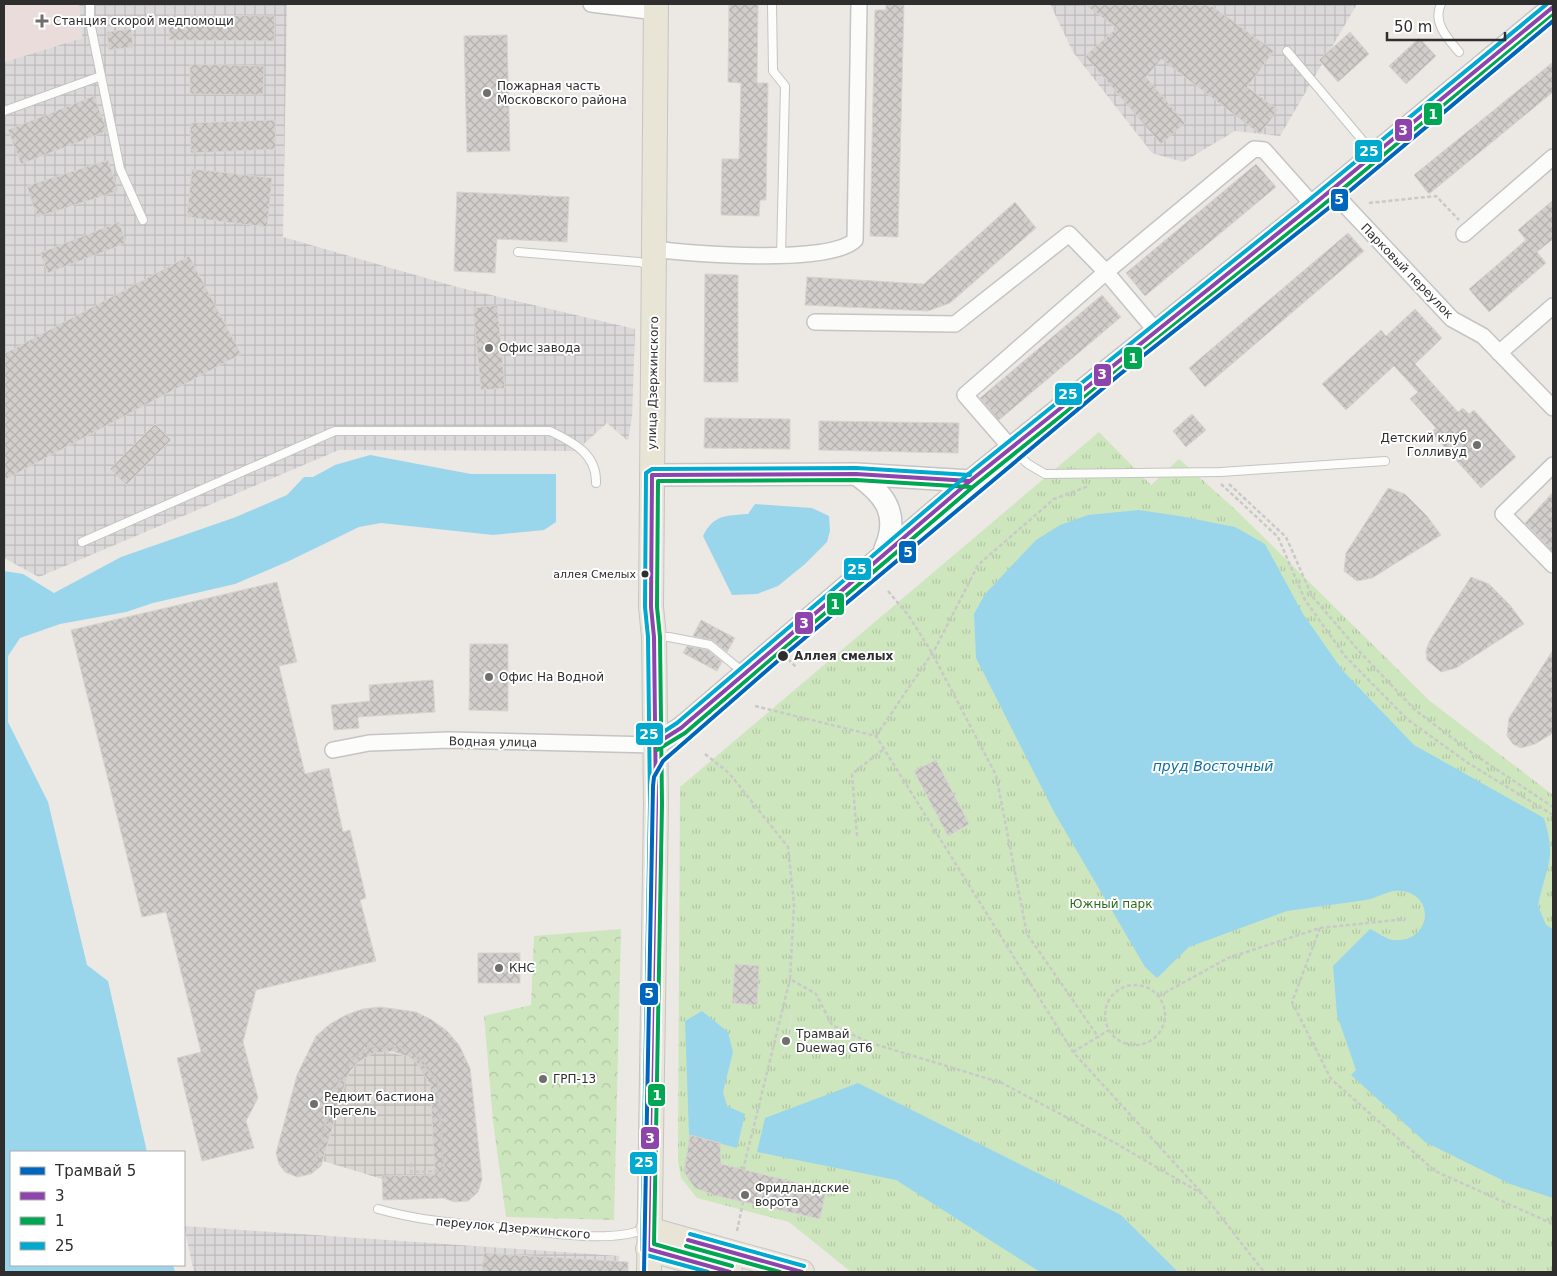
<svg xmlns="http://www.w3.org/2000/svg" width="1557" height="1276" font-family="'DejaVu Sans',sans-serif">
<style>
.industrial{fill:url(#industrial-grid)}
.medical{fill:#e9dcdb}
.forest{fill:url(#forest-crowns)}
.park{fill:url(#park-tufts)}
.plaza{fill:url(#plaza-grid)}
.water{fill:#99d6ec}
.building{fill:url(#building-cross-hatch);stroke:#d7d4d0}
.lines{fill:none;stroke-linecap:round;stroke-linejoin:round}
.service-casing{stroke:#c5c4c5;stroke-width:10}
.minor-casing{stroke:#c5c4c5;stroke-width:18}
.secondary-casing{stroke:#c5c4c5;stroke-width:24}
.primary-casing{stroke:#c6c5c4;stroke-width:26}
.path{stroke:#c9c9c8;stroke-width:2.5;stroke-dasharray:4 2.5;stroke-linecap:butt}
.service{stroke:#fcfcfb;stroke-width:8}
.minor{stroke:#fcfcfb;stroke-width:15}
.secondary{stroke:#fcfcfb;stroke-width:21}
.primary{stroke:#e8e4d6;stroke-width:24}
.tram{stroke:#dfdfe1;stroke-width:1}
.bus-1-casing{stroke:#fff;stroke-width:8}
.bus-2-casing{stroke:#fff;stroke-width:8}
.bus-3-casing{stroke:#fff;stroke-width:8}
.bus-1{stroke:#8e44ad;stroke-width:4}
.bus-2{stroke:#00a651;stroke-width:4}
.bus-3{stroke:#00a9ce;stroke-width:4}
.tram-1-casing{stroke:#fff;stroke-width:8}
.tram-1{stroke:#0065bd;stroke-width:4}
.poi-dot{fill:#706f6e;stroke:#fff;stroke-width:2}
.bus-dot{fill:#2e2e2e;stroke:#fff;stroke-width:2}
.labels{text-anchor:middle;stroke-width:4;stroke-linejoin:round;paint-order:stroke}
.bus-label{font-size:11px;fill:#2e2e2e;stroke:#fff;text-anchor:end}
.poi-label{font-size:12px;fill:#2e2e2e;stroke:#fff;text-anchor:start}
.street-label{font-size:12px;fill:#2e2e2e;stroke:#fff}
.stop-label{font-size:12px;font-weight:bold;fill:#2e2e2e;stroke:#fff;text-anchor:start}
.park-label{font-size:12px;fill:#2c6e1b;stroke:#fff}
.water-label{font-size:14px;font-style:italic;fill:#0d6fa3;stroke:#fff}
.line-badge{stroke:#fff;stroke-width:2}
.badge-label{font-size:14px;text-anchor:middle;font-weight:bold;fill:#fff}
</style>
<defs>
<pattern id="industrial-grid" width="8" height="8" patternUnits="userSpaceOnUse" patternTransform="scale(1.25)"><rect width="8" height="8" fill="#dcd9db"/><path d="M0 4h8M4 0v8" fill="none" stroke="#bdbbbc"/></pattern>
<pattern id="forest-crowns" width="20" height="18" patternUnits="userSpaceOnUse" patternTransform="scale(1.25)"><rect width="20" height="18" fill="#cee6be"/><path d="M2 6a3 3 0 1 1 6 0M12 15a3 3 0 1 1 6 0" fill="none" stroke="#b1c6a4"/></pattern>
<pattern id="park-tufts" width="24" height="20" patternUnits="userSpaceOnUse" patternTransform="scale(1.25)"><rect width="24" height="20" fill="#cee6be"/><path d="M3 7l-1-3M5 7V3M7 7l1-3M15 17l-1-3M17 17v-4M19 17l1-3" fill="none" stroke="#b1c6a4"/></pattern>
<pattern id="plaza-grid" width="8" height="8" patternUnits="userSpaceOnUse" patternTransform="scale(1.25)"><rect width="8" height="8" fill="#dad6d2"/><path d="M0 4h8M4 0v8" fill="none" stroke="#bbb8b5"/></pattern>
<pattern id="building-cross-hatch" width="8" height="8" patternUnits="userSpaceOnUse" patternTransform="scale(1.25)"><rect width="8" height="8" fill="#d1cecb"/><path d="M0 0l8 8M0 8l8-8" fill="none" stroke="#b4b1af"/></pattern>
</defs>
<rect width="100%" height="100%" fill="#ece8e4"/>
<path class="industrial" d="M79 4H287L283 237 457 287 635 329 632 417 628 441 607 423 576 451 339 450 39 577 4 558V62L82 38Z
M1050 4H1357L1280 136 1235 131 1183 162 1152 153 1073 52Z
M184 1226 619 1256V1272H194Z"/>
<path class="medical" d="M4 4H79L82 38 4 62Z"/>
<path class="forest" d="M621 929 614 1220 506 1217 493 1121 484 1016 531 1005 534 936Z"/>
<path class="park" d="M1099 432 1151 485 1179 459 1237 511 1430 701 1553 795V1272H851L789 1222 697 1198 681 1178 678 1161 680 787Z"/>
<path class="plaza" d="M383 1051 409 1057 416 1062 430 1084 435 1175 382 1176V1179L323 1161 347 1077 358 1062 374 1053Z"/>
<path class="water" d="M370 455 471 474H556V522L544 530 493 535 381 523 359 527 289 561 235 584 153 603 126 612 60 624 20 638 8 656V722L48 802 87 965 108 981 147 1152H11V1265H173L175 1272H4V571L23 574 54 593 121 557 236 517 287 495 304 477H313L335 465Z
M755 504 812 508 829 516 830 531 827 542 805 564 778 586 757 594 732 595 703 536C714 514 726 516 748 514Z
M1139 510 1179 516 1235 527 1265 544 1303 614 1343 671 1414 745 1544 818C1557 861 1546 865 1538 906L1546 925 1553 929V1198L1510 1184 1425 1142 1351 1075 1356 1070 1337 1015 1333 966 1370 929C1377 932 1387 940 1394 940 1430 943 1437 896 1402 891 1389 889 1378 898 1366 900L1287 911 1189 947 1157 978 1145 967 1054 812 976 658 974 614 985 594 1036 540 1060 525 1088 515Z
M702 1011 728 1032 733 1052 723 1092 727 1106 745 1114 737 1148 689 1135 685 1021Z
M858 1083 1121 1215 1178 1272H1040L896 1180 757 1152 765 1118Z"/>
<path class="building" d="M729 4H758L757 83H768L766 200H760L759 216 721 215 722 159H739L741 83 728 82Z
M886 4H904L898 237 870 236 875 10H886Z
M1084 4H1209L1274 51 1247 87 1278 110 1260 134 1161 59 1146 77 1185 123 1161 144 1085 56 1117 28Z
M169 15 275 16 274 41 169 40Z
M131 29 133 47 109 50 107 32Z
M1350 32 1369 54 1338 82 1319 60Z
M507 35 510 151 467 152 464 36Z
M1419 38 1436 56 1406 84 1389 66Z
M1553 62V92L1429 194 1414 175Z
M190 64 264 66 263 95 190 94Z
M94 96 107 131 21 164 8 130Z
M275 120 276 149 191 153 190 123Z
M108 160 118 191 37 217 27 186Z
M1256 164 1276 187 1145 296 1126 273Z
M192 169 272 178 267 227 187 217Z
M457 192 569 197 567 242 497 239 495 273 454 271Z
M1553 200V239L1537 252 1546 263 1489 312 1469 289 1526 240 1518 230Z
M1015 202 1036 228 950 303 928 311 805 305 807 277 924 284Z
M119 222 126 243 48 273 40 253Z
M1348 233 1364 251 1205 387 1189 368Z
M189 256 241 354 4 480V354Z
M705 274 738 275V382H704Z
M1102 295 1121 317 999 420 980 398Z
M497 305 505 388 481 390 473 308Z
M1415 309 1442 338 1415 364 1458 412 1463 408 1469 414 1474 410 1516 457 1481 488 1431 432 1436 428 1410 399 1418 392 1394 366 1346 410 1322 384 1381 330 1386 336Z
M1192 414 1206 430 1186 447 1173 431Z
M705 418 790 419V449L704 448Z
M819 421 959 423 958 453 819 450Z
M155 424 171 440 126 485 110 469Z
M1388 488 1405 494 1427 516 1441 535 1372 578 1357 581 1344 571 1346 553Z
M1553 492V552L1525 523Z
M1471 577 1489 584 1510 605 1524 624 1456 668 1441 672 1427 660 1426 651 1429 642Z
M277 582 297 662 279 666 305 774 329 768 343 832 350 830 366 898 360 900 376 961 256 990 243 1042 258 1098 246 1121 254 1148 202 1161 177 1058 201 1052 166 912 142 917 71 630Z
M701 620 735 638 727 652 712 640 693 636Z
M470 644H508V711L469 710Z
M687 646 708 650 722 662 717 671 683 653Z
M1553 650V733L1535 744 1521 748 1513 744 1507 736 1509 718Z
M433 680 435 712 358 717 359 728 334 730 331 705 370 701 369 685Z
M936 760 969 824 948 836 914 771Z
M478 953H520V983H478Z
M735 964 759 966 757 1005 732 1003Z
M380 1007 416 1012 432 1020 447 1031 459 1045 470 1068 482 1179 478 1192 468 1201 454 1202 444 1198 383 1200 382 1176 435 1175 430 1084 416 1062 409 1057 392 1051 374 1053 358 1062 351 1070 347 1077 321 1166 311 1174 297 1177 285 1172 279 1164 276 1153 297 1075 316 1036 330 1024 346 1015 363 1009Z
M690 1135 720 1143 721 1164 826 1190 820 1219 717 1196 695 1188 684 1172Z
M484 1253 628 1262V1272H482Z"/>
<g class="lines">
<defs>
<path id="service" d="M90 4V22L120 169 143 220
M772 4 773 71 785 86 781 256
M1441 4C1432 22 1448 39 1459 52
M1287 51 1374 154
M4 111 101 76
M518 252 639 262 650 265
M1012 449 1028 464 1045 474 1221 472 1385 461
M82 542 335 431H550C573 442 597 454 596 483
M657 637H669L710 645 743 672
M378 1209C420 1221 462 1224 506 1228 545 1232 609 1244 645 1229"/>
<path id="minor" d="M591 4 656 12
M1331 190 1452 319 1483 336 1553 408
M1464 234 1553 157
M654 249C691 254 830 265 855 240L859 4
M815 322 955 324 1069 234 1106 272 1156 331
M1499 353 1553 306
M1011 448 965 395 1106 272 1254 149 1264 150 1313 205
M1553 465 1503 514 1553 565
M333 750 369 743 449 740 654 745"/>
<path id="secondary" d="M856 474C885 494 900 514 885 549L887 551
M652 475 856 474 970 481
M654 745 681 728 970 481 1313 205 1553 7"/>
<path id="primary" d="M648 1229 802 1272
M648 1249 730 1272
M649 1272 656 804 654 637 651 607 656 4"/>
</defs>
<use href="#service" class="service-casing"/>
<use href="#minor" class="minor-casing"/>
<use href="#secondary" class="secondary-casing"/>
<use href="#primary" class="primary-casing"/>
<path class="path" d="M1369 203 1436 196 1459 220
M1221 484 1278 537 1305 600 1345 656 1407 719 1468 763 1553 815
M1229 484 1286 537 1312 596 1359 651 1415 710 1475 755 1553 807
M888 591 909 616 932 653 996 775 1027 934 1099 1038
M788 659 796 667
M755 706 876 736 1073 1052 1201 1192
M876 736 935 649 978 565 1054 499 1089 486
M705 754 729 773 788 847 794 904 790 979 816 994 832 1025 868 1042 1002 1083 1117 1144 1204 1195 1264 1272
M857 836 852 774 884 749
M1320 928 1292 1002 1331 1079 1435 1171 1553 1224
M1105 1015a30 30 0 1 1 60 0a30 30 0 1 1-60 0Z
M1159 996 1228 958 1320 928 1406 919
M1073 1052 1109 1030
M324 1096 333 1099
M314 1164 337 1086 351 1060 369 1047 396 1046 413 1051 438 1082 444 1171 411 1172V1163
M743 1170 790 979
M737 1231 743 1202"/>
<use href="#service" class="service"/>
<use href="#minor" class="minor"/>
<use href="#secondary" class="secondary"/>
<use href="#primary" class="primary"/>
<path class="tram" d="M783 1056 792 1014"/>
<defs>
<path id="bus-1" d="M654 745 681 728 970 481 1313 205 1553 7
M688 1240 802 1272
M730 1272 648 1249 656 804 654 637 651 607 652 475 856 474 970 481"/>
<path id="bus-2" d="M657 750 685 733 974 486 1317 210 1553 15
M686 1246 780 1272
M732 1266 654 1244 662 804 660 637 657 607 658 481 856 480 970 487"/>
<path id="bus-3" d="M651 740 677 723 966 476 1309 200 1547 4
M690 1234 804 1266
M708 1272 646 1255 642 1250 650 804 648 637 645 607 646 473 652 469 856 468 970 475"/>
</defs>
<use href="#bus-1" class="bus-1-casing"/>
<use href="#bus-2" class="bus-2-casing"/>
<use href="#bus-3" class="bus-3-casing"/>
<use href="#bus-1" class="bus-1"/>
<use href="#bus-2" class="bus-2"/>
<use href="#bus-3" class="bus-3"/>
<defs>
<path id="tram-1" d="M644 1272 653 786 654 777 663 761 788 652 1119 375 1340 199 1553 21"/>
</defs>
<use href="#tram-1" class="tram-1-casing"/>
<use href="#tram-1" class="tram-1"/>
</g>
<g class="poi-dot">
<path d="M39.5 13.5h5v5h5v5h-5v5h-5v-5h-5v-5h5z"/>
<circle cx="487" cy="93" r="5"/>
<circle cx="489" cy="348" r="5"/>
<circle cx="1477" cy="445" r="5"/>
<circle cx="489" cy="677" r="5"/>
<circle cx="499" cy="968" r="5"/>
<circle cx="786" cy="1041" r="5"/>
<circle cx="543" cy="1079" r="5"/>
<circle cx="314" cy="1104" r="5"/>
<circle cx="745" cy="1195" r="5"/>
</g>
<g class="bus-dot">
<circle cx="645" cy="574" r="4.5"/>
<circle cx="783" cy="656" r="6"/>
</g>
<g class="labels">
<g class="bus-label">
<text x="636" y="578">аллея Смелых</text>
</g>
<g class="poi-label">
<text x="53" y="25">Станция скорой медпомощи</text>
<text x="497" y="90">Пожарная часть<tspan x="497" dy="14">Московского района</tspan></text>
<text x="499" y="352">Офис завода</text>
<text x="1467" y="442" text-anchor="end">Детский клуб<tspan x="1467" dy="14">Голливуд</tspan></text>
<text x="499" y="681">Офис На Водной</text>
<text x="509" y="972">КНС</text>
<text x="796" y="1038">Трамвай<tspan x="796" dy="14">Duewag GT6</tspan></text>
<text x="553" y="1083">ГРП-13</text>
<text x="324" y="1101">Редюит бастиона<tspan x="324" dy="14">Прегель</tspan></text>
<text x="755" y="1192">Фридландские<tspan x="755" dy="14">ворота</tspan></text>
</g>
<g class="street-label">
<text transform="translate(1407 271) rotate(46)" y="4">Парковый переулок</text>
<text transform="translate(653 383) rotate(-89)" y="4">улица Дзержинского</text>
<text transform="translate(493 742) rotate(1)" y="4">Водная улица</text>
<text transform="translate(513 1228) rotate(5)" y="4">переулок Дзержинского</text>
</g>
<g class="stop-label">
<text x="794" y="660">Аллея смелых</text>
</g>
<g class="park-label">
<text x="1111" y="908">Южный парк</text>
</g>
<g class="water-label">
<text x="1213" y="771">пруд Восточный</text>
</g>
</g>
<g class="line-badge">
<rect x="1423" y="102" width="20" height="24" rx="5" fill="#00a651"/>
<rect x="1394" y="118" width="19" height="24" rx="5" fill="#8e44ad"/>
<rect x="1354" y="139" width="29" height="24" rx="5" fill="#00a9ce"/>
<rect x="1330" y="188" width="19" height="24" rx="5" fill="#0065bd"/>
<rect x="1123" y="346" width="20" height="24" rx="5" fill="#00a651"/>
<rect x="1093" y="363" width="19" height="24" rx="5" fill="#8e44ad"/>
<rect x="1054" y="382" width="29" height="24" rx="5" fill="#00a9ce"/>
<rect x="898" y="540" width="19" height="24" rx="5" fill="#0065bd"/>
<rect x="843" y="557" width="29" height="24" rx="5" fill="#00a9ce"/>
<rect x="826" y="592" width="19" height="24" rx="5" fill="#00a651"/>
<rect x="794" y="611" width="20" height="24" rx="5" fill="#8e44ad"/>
<rect x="635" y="722" width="29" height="24" rx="5" fill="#00a9ce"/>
<rect x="639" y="982" width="20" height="24" rx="5" fill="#0065bd"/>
<rect x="647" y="1083" width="19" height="24" rx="5" fill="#00a651"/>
<rect x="640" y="1126" width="20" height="24" rx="5" fill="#8e44ad"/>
<rect x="629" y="1151" width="29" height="24" rx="5" fill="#00a9ce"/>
</g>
<g class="badge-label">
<text x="1433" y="119">1</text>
<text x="1403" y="135">3</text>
<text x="1369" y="156">25</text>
<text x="1339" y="204">5</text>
<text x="1133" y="363">1</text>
<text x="1102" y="379">3</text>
<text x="1068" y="399">25</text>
<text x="908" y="557">5</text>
<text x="857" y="574">25</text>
<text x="835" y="609">1</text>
<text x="804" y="628">3</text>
<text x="649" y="739">25</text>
<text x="649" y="998">5</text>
<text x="657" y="1100">1</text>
<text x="650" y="1143">3</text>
<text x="644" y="1167">25</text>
</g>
<rect width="1557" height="1276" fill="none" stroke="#2e2e2e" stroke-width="10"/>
<rect x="10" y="1151" width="175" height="115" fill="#ffffff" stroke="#ababab"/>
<rect x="20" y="1167" width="25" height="8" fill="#0065bd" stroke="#ababab"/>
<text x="55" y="1176" font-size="15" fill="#2e2e2e">Трамвай 5</text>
<rect x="20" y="1192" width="25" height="8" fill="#8e44ad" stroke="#ababab"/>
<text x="55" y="1201" font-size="15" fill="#2e2e2e">3</text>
<rect x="20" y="1217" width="25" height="8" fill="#00a651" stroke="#ababab"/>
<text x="55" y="1226" font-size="15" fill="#2e2e2e">1</text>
<rect x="20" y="1242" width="25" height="8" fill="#00a9ce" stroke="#ababab"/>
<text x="55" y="1251" font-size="15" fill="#2e2e2e">25</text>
<path d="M1387 32v8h118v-8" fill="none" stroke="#2e2e2e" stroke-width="2.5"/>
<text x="1394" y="32" font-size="15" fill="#2e2e2e" stroke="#ffffff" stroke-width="4" paint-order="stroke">50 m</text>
</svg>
